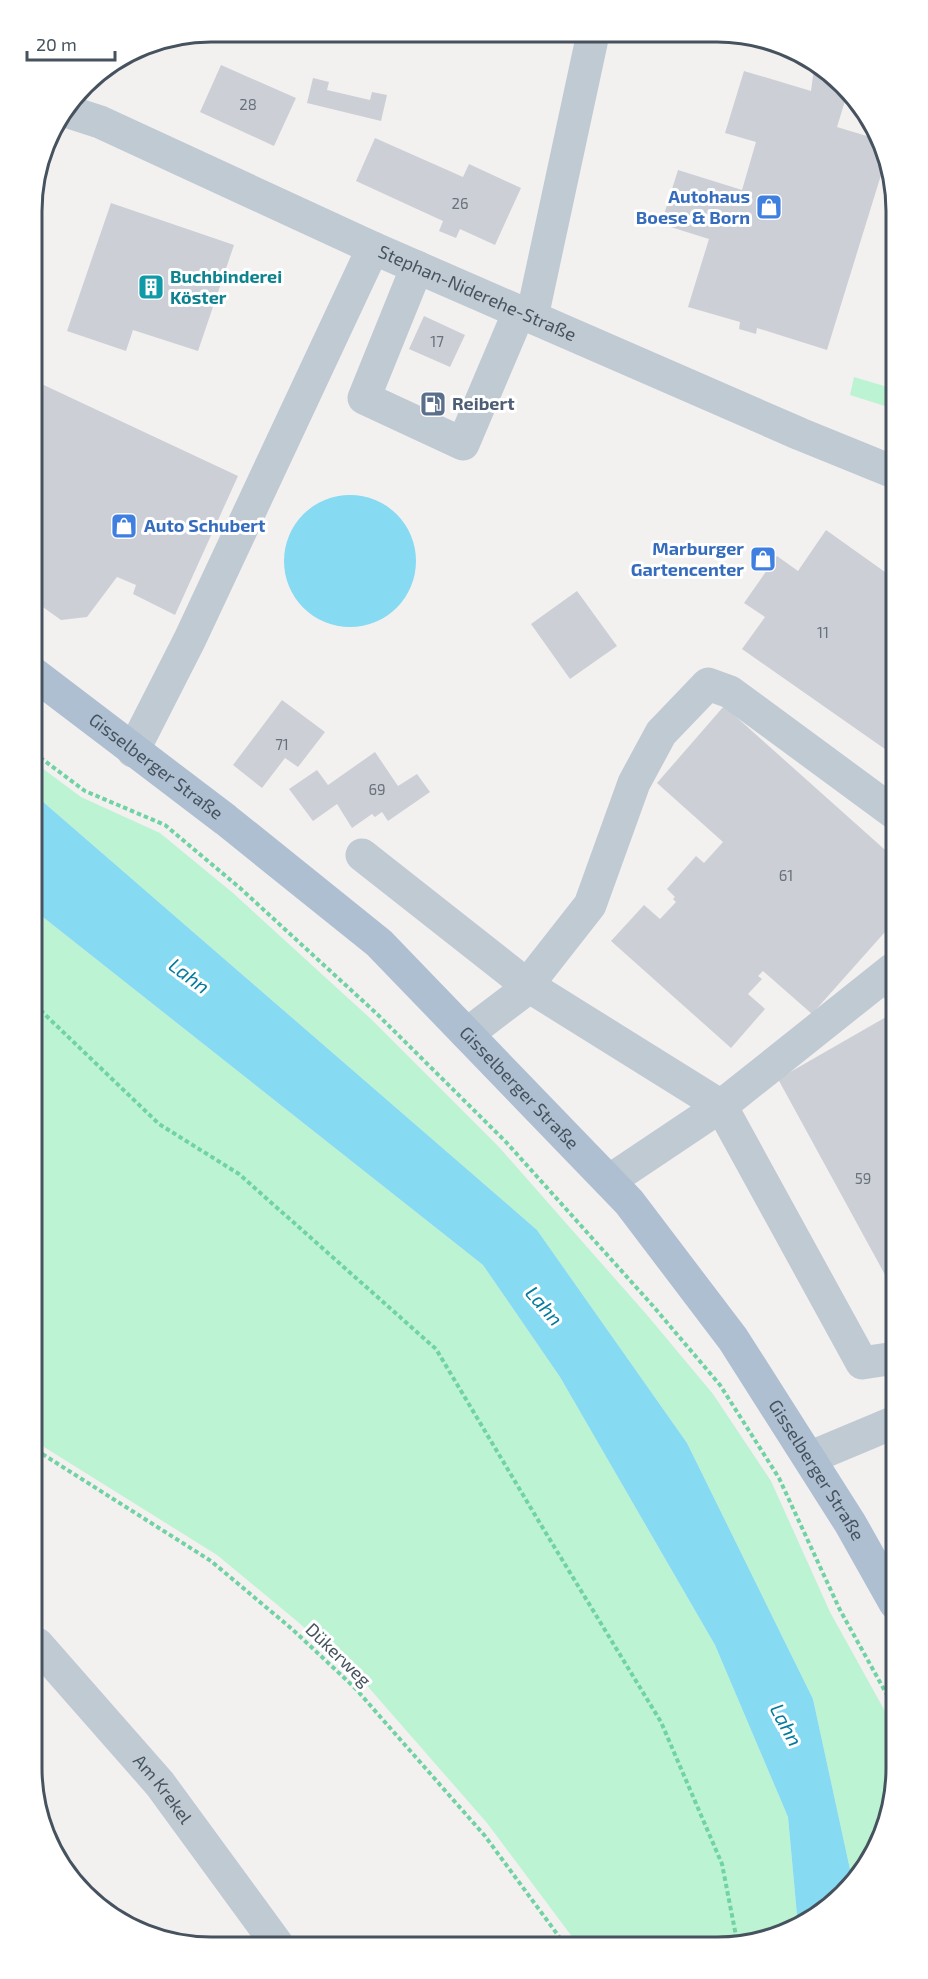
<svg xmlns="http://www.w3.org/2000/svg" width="928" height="1979" font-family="'Exo 2',sans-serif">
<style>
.green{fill:#bcf3d2}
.water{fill:#86daf2}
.building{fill:#cccfd5}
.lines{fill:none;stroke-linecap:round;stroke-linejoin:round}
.path{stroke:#71d3a4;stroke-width:4;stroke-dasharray:4.5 3;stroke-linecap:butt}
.minor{stroke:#c0cad3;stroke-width:33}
.major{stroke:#aebfd1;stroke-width:33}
.labels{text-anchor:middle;stroke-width:6;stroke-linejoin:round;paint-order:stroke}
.number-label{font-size:15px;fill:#68727c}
.shop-label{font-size:18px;font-weight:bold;fill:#366cbe;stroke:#fff;text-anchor:end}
.culture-label{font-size:18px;font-weight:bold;fill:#0d838f;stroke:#fff;text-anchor:start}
.street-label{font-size:18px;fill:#46535f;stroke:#fff}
.service-label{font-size:18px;font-weight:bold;fill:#4e5e75;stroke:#fff;text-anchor:start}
.water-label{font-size:20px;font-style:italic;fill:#047b9d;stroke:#fff}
.rim{fill:none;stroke:#46535f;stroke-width:3}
</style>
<rect width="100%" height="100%" fill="#f3f0f0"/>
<path class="green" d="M854 377 891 388V408L850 395Z
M34 762 81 797 160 833 233 893 371 1019 498 1146 647 1315 713 1394 771 1481 830 1612 896 1731V1780L883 1836 859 1878 853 1883 813 1699 687 1443 537 1230 34 794Z
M34 910 483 1265 560 1377 715 1645 788 1817 798 1926 764 1941 576 1942 487 1823 363 1681 298 1622 217 1555 36 1442Z"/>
<path class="water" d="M284 561a66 66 0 1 1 132 0a66 66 0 1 1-132 0Z
M34 794 537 1230 687 1443 813 1699 853 1883 817 1917 798 1926 788 1817 715 1645 560 1377 483 1265 34 910Z"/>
<path class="building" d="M221 65 296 98 274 146 200 112Z
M814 68 836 76 848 91 837 127 880 140 890 164 887 176 881 175 827 350 757 328 756 334 739 329 740 322 688 307 709 239 661 224 678 170 742 190 756 142 725 133 744 71 811 91Z
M313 78 329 82 327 90 370 100 372 92 387 95 381 121 307 103Z
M375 138 463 177 469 164 521 188 495 245 460 229 456 238 439 231 443 221 356 181Z
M111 203 234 245 198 351 133 330 126 351 67 331Z
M424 316 465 335 450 367 409 349Z
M33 380 238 476 175 615 133 594 136 585 117 577 87 617 61 620 33 600Z
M826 530 892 577V754L742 649 765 617 744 603 777 556 798 571Z
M577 591 617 646 570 679 531 624Z
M282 700 325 732 298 767 285 758 262 788 233 765Z
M724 706 893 857V923L812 1014 763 971 758 976 762 979 748 994 765 1009 731 1048 611 941 644 905 660 919 676 902 673 899 675 897 667 889 696 856 704 863 723 842 657 783Z
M375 752 398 786 417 774 430 792 388 821 382 812 375 817 372 814 352 828 337 804 313 821 289 789 317 770 328 785Z
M893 986 894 1280 889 1282 778 1079 893 1013 881 993Z"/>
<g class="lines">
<path class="path" d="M34 753 85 791 165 825 240 888 376 1013 506 1142 653 1306 720 1385 779 1478 840 1610 896 1711
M35 1005 159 1124 239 1174 436 1349 541 1525 661 1722 722 1864 737 1941
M36 1450 211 1561 292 1629 355 1688 485 1836 563 1942"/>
<g class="minor">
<path id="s1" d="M66 111 100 122 373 248 800 434 891 471"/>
<path d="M417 267 364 398 463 444 519 312"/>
<path d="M532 317 593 34"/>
<path d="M133 751 190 639 373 248"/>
<path d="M362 855 527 985 721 1106 862 1363 895 1358"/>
<path d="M467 1034 521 993 590 905 634 783 661 733 708 684 730 692 893 812"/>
<path d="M609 1181 721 1106 893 969"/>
<path d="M809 1458 895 1422"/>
<path id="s2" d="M37 1644 160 1784 277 1944"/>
</g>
<path class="major" id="s3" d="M34 674 226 820 379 943 629 1202 733 1339 850 1523 895 1603"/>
</g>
<defs>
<symbol id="shop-square" viewBox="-11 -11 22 22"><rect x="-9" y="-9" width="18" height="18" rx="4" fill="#3f7fe0" stroke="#fff"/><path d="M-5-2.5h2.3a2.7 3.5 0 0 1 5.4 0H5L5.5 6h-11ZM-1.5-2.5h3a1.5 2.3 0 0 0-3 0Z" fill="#fff"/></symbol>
<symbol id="building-square" viewBox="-11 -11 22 22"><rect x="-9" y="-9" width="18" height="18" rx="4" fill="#0f9aa8" stroke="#fff"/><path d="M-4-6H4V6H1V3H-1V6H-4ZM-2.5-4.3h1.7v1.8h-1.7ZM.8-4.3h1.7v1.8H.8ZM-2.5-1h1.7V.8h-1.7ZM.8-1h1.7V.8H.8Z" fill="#fff"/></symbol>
<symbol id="fuel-square" viewBox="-11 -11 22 22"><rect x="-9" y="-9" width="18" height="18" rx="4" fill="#5c6f8a" stroke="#fff"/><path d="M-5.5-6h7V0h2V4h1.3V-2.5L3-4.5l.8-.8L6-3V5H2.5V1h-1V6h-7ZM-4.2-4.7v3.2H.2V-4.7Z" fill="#fff"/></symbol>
</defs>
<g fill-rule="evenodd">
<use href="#shop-square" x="754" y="192" width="30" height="30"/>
<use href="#building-square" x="136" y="272" width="30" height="30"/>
<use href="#fuel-square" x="418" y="389" width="30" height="30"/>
<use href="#shop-square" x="109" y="511" width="30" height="30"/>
<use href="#shop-square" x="748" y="544" width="30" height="30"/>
</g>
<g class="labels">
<g class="number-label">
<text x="248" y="110">28</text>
<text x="460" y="209">26</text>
<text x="437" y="347">17</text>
<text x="823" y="638">11</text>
<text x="282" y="750">71</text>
<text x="377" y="795">69</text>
<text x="786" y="881">61</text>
<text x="863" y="1184">59</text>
</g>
<g class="shop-label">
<text x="750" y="203">Autohaus<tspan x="750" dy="21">Boese &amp; Born</tspan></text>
<text x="144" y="532" text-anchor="start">Auto Schubert</text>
<text x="744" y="555">Marburger<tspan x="744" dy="21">Gartencenter</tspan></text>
</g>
<g class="culture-label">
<text x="170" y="283">Buchbinderei<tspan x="170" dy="21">Köster</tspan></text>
</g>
<g class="street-label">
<text dy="6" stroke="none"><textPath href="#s1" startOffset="450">Stephan-Niderehe-Straße</textPath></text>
<text dy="6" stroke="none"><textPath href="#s3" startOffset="153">Gisselberger Straße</textPath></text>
<text dy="6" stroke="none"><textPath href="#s3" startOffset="639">Gisselberger Straße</textPath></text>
<text dy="6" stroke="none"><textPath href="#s3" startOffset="1125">Gisselberger Straße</textPath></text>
<text transform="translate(338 1655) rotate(44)" y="6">Dükerweg</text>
<text dy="6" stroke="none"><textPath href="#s2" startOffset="192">Am Krekel</textPath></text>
</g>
<g class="service-label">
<text x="452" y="410">Reibert</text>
</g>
<g class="water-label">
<text transform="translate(189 976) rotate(37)" y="7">Lahn</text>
<text transform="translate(544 1306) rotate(49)" y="7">Lahn</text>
<text transform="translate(786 1725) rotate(62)" y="7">Lahn</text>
</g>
</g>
<path d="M0 0H928V1979H0ZM211 42H717A169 169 0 0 1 886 211V1768A169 169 0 0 1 717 1937H211A169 169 0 0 1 42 1768V211A169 169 0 0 1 211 42Z" fill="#fff" fill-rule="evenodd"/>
<path class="rim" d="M211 42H717A169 169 0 0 1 886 211V1768A169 169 0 0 1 717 1937H211A169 169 0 0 1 42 1768V211A169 169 0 0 1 211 42Z"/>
<path d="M27 51v9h88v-9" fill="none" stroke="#46535f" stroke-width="3"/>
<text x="36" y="51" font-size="18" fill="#46535f" stroke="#ffffff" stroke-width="4.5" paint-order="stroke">20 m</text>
</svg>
